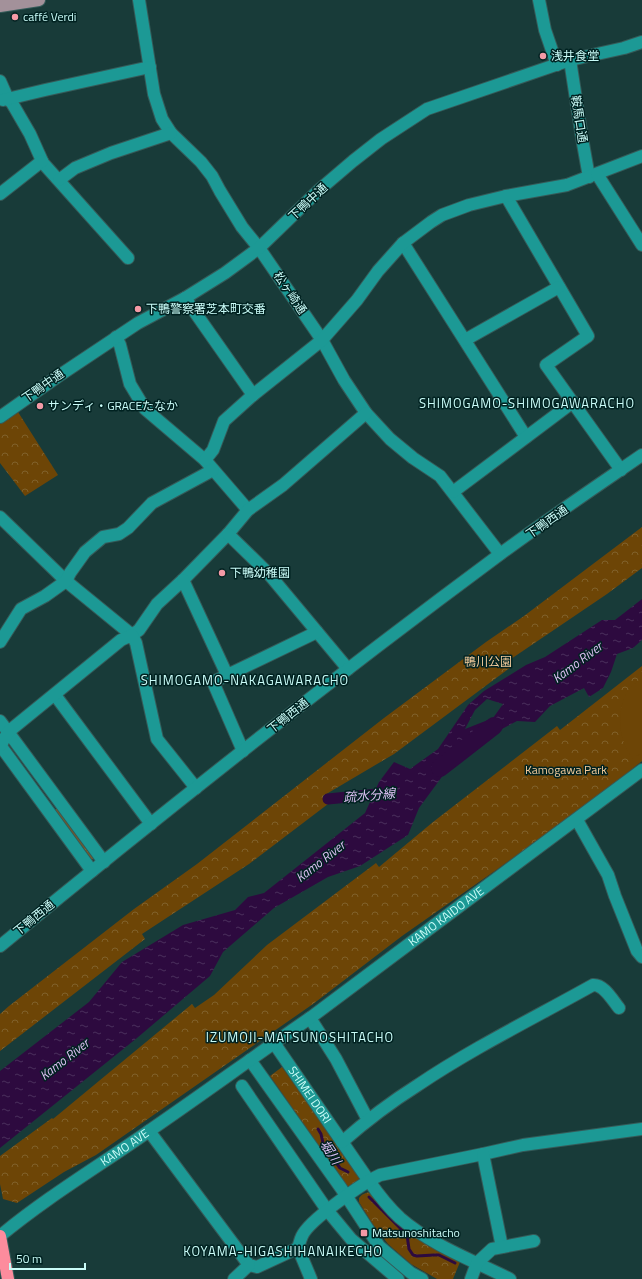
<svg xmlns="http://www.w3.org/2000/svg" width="642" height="1279" font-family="'Titillium Web','Noto Sans JP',sans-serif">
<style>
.forest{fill:url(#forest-crowns)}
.park{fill:url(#park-crowns)}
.pitch{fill:#6d4506}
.water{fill:url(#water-ripples);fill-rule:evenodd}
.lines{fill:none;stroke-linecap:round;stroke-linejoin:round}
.stream{stroke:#2d0a3f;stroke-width:3}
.canal{stroke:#2d0a3f;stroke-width:11}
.river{stroke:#2d0a3f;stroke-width:18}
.street-casing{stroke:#355b59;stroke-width:14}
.secondary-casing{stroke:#355b59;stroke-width:14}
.primary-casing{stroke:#355b59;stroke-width:14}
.highway-casing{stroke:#355b59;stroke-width:14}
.street{stroke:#1c9995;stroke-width:12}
.secondary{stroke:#1c9995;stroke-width:12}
.primary{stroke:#a3919a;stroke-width:12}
.highway{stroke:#fd8c9d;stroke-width:12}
.poi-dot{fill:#f49aa6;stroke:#002221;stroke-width:1.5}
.labels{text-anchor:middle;stroke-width:3;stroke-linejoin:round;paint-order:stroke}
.poi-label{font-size:12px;fill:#cafcf8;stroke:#002221;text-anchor:start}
.street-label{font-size:12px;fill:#cafcf8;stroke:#002221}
.park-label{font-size:12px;fill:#f4cc9c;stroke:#002221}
.neighbourhood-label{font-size:13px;letter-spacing:1px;fill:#cafcf8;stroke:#002221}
.water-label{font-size:13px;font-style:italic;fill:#ddbff3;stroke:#002221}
</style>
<defs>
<pattern id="forest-crowns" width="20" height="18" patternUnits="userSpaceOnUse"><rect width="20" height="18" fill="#875a19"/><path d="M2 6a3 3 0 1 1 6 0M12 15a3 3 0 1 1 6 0" fill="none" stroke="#97733b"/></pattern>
<pattern id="park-crowns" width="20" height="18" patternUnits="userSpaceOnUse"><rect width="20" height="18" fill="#6d4506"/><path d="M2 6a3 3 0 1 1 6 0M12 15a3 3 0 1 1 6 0" fill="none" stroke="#80612b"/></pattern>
<pattern id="water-ripples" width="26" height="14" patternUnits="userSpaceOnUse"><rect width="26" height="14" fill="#2d0a3f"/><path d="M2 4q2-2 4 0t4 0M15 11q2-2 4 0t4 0" fill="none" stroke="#4a2f5c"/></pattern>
</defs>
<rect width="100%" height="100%" fill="#183b39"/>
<path class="forest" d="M57 808H59L94 857 91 861 55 812V810Z"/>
<path class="park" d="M14 412H18L58 475 25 496 0 463V421Z
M642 527V568L607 594 508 661 511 667 394 754 323 796 328 804 249 864 142 934 145 939 0 1051V1014L9 1006 134 909 197 864 384 718 486 642 524 616Z
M642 666V761L601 794 499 868 402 936 313 1004 96 1155 64 1172 17 1203 3 1199 0 1184V1156L52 1118 53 1119 192 1004 195 1008 214 995 267 945 376 863 379 867 433 822 557 726 560 730Z
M282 1067 360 1177 359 1181 350 1187 347 1186 270 1076Z
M370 1192 395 1221 427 1245 460 1262 453 1279H437L411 1264 388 1244 372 1223 359 1202V1198C362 1194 365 1193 370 1192Z"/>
<path class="pitch" d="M642 678V752L633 759C629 753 625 747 623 740 618 724 619 699 632 686 635 683 639 680 642 678Z"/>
<path class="water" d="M642 599V640L633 648 617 654 611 672 603 688 589 697 584 688 550 706 535 722 517 721 500 730 466 744 419 808 408 835 360 866 328 877 274 908 223 952 210 976 137 1038 0 1148V1071L89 1002 122 962 183 925 235 910 248 897 264 893 365 813 379 782 394 762 410 769 438 749 468 705 484 691 526 665 545 657 602 620H615ZM487 699 503 704 493 718 465 729 475 710Z"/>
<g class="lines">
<path class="stream" d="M318 1129 321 1134 323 1143 326 1149 340 1168 348 1172
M369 1197 407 1235 409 1249 413 1255 417 1256 434 1255H439L455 1263"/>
<path class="canal" d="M328 799 387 793"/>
<path class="river" d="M440 768 494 726"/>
<defs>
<g id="street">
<path d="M139 0 154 94 162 119 171 133 201 162 212 176 220 191 242 227 259 248 322 340 344 380 366 413 390 439 413 458 440 476 500 554"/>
<path d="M539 0 545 30 557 65"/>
<path d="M570 60 582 138 589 177"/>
<path d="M0 81 8 99 12 103 30 134 43 163 128 258"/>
<path d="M3 100 45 90 150 67"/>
<path d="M59 180 75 168 111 153 171 133"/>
<path d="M0 194 42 161"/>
<path d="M506 196 588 336 546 365 621 470"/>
<path d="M403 243 526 437"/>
<path d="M185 298 253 395"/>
<path d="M116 337 120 345 130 384 145 409 205 460 248 510"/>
<path d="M465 340 559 287"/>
<path d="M0 417 57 377 138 323 185 298 225 273 259 248 319 190 353 161 381 139 427 109 570 60 624 48 642 42"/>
<path d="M205 460 213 450 224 421 253 395 322 340 357 300 378 271 403 243 431 222 442 215 469 205 506 196 567 185 642 156"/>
<path d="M453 492 573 402"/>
<path d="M0 517 66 581 132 635 139 630 157 604 183 580 228 534 248 510 283 485 366 413"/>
<path d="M228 534 268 573 348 669"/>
<path d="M183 580 227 675"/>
<path d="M0 642 21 609 45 596 66 581 70 573 85 552 103 537 119 534 128 528 152 503 213 470"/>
<path d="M55 695 151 824"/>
<path d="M0 721 104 862"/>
<path d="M0 745 92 871"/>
<path d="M1 745 8 732 121 640 132 635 136 643 157 739 196 788"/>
<path d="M243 751 213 682 317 632"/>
<path d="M577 820 608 875 615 896 637 951 642 957"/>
<path d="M0 946C163 812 329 681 499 555 545 521 594 488 642 455"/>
<path d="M310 1018 336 1059 368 1120"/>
<path id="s1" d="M274 1043 369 1181C378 1194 388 1207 400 1218 431 1245 474 1261 510 1279"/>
<path d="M250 1060 341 1188 379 1246 411 1273 422 1279"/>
<path d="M242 1086 327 1210 351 1239 398 1279"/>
<path d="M149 1131 249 1265 257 1267 298 1248C299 1245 300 1240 302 1236 309 1220 363 1183 380 1175L483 1154 523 1145 642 1129"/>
<path d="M342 1142C366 1121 391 1102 418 1085 473 1048 534 1018 593 985 604 984 613 1001 619 1008"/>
<path d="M483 1154 502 1247"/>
<path d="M298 1248 311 1279"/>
<path d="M234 1279 249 1265"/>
<path d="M471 1279 477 1263 492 1249 534 1241"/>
</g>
<g id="secondary">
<path d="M597 174 642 245"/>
<path id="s2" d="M0 1236C47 1197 99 1166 149 1131 203 1094 256 1055 310 1018L642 770"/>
</g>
<path id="primary" d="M0 6 39 0"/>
<path id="highway" d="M0 1236 8 1279"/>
</defs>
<use href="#street" class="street-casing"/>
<use href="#secondary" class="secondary-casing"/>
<use href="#primary" class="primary-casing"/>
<use href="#highway" class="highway-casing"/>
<use href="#street" class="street"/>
<use href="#secondary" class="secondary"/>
<use href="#primary" class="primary"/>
<use href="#highway" class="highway"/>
</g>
<g class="poi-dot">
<circle cx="15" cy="17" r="4"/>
<circle cx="543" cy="56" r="4"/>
<circle cx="138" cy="309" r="4"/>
<circle cx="40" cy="406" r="4"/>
<circle cx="222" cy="573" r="4"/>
<rect x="360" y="1229" width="8" height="8" rx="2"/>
</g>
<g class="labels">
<g class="poi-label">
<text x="23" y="21">caffé Verdi</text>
<text x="551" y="60">浅井食堂</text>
<text x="146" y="313">下鴨警察署芝本町交番</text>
<text x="48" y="410">サンディ・GRACEたなか</text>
<text x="230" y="577">下鴨幼稚園</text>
<text x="372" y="1237">Matsunoshitacho</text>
</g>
<g class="street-label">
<text transform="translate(579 119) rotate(81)" y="4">鞍馬口通</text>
<text transform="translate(308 202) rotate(-43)" y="4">下鴨中通</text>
<text transform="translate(290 293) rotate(56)" y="4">松ヶ崎通</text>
<text transform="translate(43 386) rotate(-35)" y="4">下鴨中通</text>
<text transform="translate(547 522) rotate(-35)" y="4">下鴨西通</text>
<text transform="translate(288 716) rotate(-38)" y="4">下鴨西通</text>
<text dy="4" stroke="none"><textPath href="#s2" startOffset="549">KAMO KAIDO AVE</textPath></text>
<text transform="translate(34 918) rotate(-39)" y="4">下鴨西通</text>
<text dy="4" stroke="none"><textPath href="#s1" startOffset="63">SHIMEI DORI</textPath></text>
<text dy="4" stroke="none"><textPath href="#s2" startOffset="153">KAMO AVE</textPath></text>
</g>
<g class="park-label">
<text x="488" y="666">鴨川公園</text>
<text x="566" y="774">Kamogawa Park</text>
</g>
<g class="neighbourhood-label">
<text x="527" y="408">SHIMOGAMO-SHIMOGAWARACHO</text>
<text x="245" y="685">SHIMOGAMO-NAKAGAWARACHO</text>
<text x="300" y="1042">IZUMOJI-MATSUNOSHITACHO</text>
<text x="283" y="1256">KOYAMA-HIGASHIHANAIKECHO</text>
</g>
<g class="water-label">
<text transform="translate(577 662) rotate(-37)" y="5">Kamo River</text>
<text transform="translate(369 795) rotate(-5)" y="5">疏水分線</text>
<text transform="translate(320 861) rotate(-38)" y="5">Kamo River</text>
<text transform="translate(64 1059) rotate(-38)" y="5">Kamo River</text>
<text transform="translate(331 1152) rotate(57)" y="5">堀川</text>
</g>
</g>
<path d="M10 1263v6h75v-6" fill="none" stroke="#cafcf8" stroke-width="2"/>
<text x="16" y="1263" font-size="12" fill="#cafcf8" stroke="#002221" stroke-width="3" paint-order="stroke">50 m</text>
</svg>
